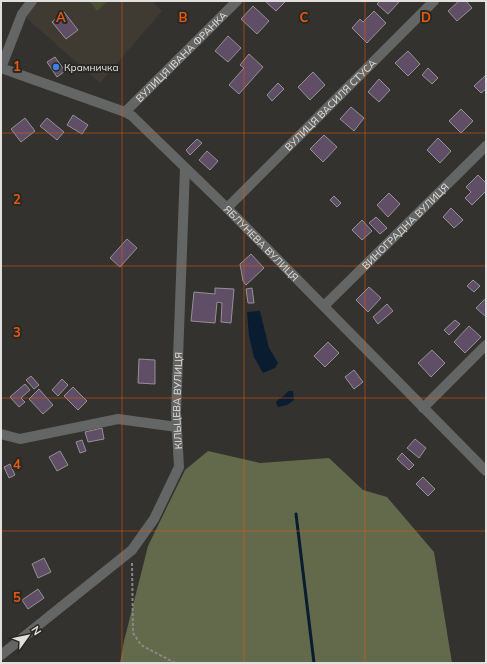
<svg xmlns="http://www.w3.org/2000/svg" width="487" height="664" font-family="Mulish,sans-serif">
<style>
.built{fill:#3f3a32}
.green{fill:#474e32}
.forest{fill:#626a4b}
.water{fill:#091c30}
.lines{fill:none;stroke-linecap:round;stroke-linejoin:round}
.stream{stroke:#091c30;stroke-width:3}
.building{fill:#604d66;stroke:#949295}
.path{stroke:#898885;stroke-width:2;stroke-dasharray:3 2;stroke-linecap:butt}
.minor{stroke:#646666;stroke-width:10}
.grid{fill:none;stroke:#e8590c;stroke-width:1;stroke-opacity:0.55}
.shop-dot{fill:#3f7fe0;stroke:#292824;stroke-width:1.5}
.labels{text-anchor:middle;stroke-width:4;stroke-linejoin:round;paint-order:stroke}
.street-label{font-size:10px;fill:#e1e0de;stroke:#292824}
.poi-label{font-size:10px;fill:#e1e0de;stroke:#292824;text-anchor:start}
.grid-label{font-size:13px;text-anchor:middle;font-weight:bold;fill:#e8590c;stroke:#292824;stroke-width:4;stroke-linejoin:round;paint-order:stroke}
</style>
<rect width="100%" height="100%" fill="#33322e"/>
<path class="built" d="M32 1H152L162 11 100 83 22 14Z"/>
<path class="green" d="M89 1H108L97 11Z"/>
<path class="forest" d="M208 451 260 463 329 458 363 490 387 497 434 552 452 663H120L124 641 148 546 185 470Z"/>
<path class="water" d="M260 311 269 348 278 363 275 368 263 373 254 357 249 336 247 312Z
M288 391H293L294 400 287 405 278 407 276 402C280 397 284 397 288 391Z"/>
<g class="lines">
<path class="stream" d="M296 514 314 663"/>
</g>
<path class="building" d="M265 1H286L276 11Z
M380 1H400L388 14 377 4Z
M459 1H466L472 8 457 21 448 11Z
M253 6 269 21 257 34 241 19Z
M374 11 386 23 367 43 352 28 360 19 363 22Z
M64 12 78 30 66 39 52 22Z
M228 36 241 48 228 62 215 51Z
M408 51 420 64 408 76 395 63Z
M249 54 263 67 239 94 229 85 244 68 240 65Z
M55 57 65 71 57 77 47 62Z
M428 68 438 78 432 84 422 75Z
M313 72 325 85 310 100 298 87Z
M486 75V89L481 93 474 86Z
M379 79 390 90 379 102 368 92Z
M278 83 284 89 272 101 267 95Z
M351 107 364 118 354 131 340 119Z
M461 109 473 121 461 133 449 121Z
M73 115 88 125 82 134 67 125Z
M25 118 35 131 21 142 11 129Z
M47 118 64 132 57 140 40 126Z
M324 135 337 147 323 162 310 149Z
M438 138 451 151 440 163 427 150Z
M197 139 202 143 190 155 186 150Z
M207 151 218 161 210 170 199 160Z
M478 175 486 183V191L472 205 465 198 471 192 466 187Z
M389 193 400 204 388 217 377 205Z
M334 196 341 203 337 207 330 200Z
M451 208 463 220 454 228 443 217Z
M376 217 387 228 380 234 369 223Z
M362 220 372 231 362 240 352 230Z
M127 239 137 248 120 267 110 258Z
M251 254 264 268 246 285 243 281 240 264Z
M473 280 480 286 474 292 467 286Z
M369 287 381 298 368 312 356 300Z
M215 288 234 289 231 323 221 322 222 303 217 302 215 323 191 321 194 292 215 294Z
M252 288 254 303H248L246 289Z
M486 298V317L476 308Z
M387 304 393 311 378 324 373 317Z
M455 320 460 324 449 335 444 330Z
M469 326 481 337 465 353 454 342Z
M328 342 339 353 325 367 314 356Z
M432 350 445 363 431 377 418 363Z
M139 359 155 360V384L138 383Z
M354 370 363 382 354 389 345 377Z
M31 376 39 385 34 389 26 380Z
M62 379 68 385 58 396 52 390Z
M25 384 30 390 21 398 25 402 19 407 10 397Z
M73 387 87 401 78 410 64 396Z
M39 389 53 405 43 414 29 399Z
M102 428 104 439 88 442 85 432Z
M415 439 426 448 419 458 407 448Z
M82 440 86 451 80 453 76 442Z
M60 451 68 465 57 471 49 457Z
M402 453 414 465 409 470 397 459Z
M10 464 15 475 9 478 4 467Z
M423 477 435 489 428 496 416 484Z
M44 558 51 572 38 578 32 564Z
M38 589 44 598 28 609 22 600Z"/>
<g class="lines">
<path class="path" d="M132 563 133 633 141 645 175 663"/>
<g class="minor">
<path id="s1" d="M1 68 125 112 132 116 227 208 486 471"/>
<path d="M1 68 22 14 32 1"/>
<path id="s2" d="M125 112 237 1"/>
<path id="s3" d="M227 208 434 1"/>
<path id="s4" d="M324 306 486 146"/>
<path d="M423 408 486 345"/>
<path d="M1 434 20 439 118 419 177 427"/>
<path id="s5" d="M1 655 132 550 154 519 179 467 176 413 185 168"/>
</g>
</g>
<path class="grid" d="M122 1V663M244 1V663M365 1V663M1 133H486M1 266H486M1 398H486M1 531H486"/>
<circle class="shop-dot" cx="56" cy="67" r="4"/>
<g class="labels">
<g class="street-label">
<text dy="4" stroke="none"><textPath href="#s2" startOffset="79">ВУЛИЦЯ ІВАНА ФРАНКА</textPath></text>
<text dy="4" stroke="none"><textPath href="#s3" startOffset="146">ВУЛИЦЯ ВАСИЛЯ СТУСА</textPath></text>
<text dy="4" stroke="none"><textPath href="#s4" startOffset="114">ВИНОГРАДНА ВУЛИЦЯ</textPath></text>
<text dy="4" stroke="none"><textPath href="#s1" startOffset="321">ЯБЛУНЕВА ВУЛИЦЯ</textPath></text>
<text dy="4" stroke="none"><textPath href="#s5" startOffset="330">КІЛЬЦЕВА ВУЛИЦЯ</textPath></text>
</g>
<g class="poi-label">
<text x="64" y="71">Крамничка</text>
</g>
</g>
<g class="grid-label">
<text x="61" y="22">A</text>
<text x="183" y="22">B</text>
<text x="304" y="22">C</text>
<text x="426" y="22">D</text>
<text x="17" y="71">1</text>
<text x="17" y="204">2</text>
<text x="17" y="337">3</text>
<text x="17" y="469">4</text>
<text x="17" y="602">5</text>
</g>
<rect width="487" height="664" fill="none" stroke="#e1e0de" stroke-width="4"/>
<g transform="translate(28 636) rotate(57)" stroke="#292824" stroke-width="3" paint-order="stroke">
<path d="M0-3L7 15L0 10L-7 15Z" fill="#e1e0de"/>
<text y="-6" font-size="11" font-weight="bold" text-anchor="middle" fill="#e1e0de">N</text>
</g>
</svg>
